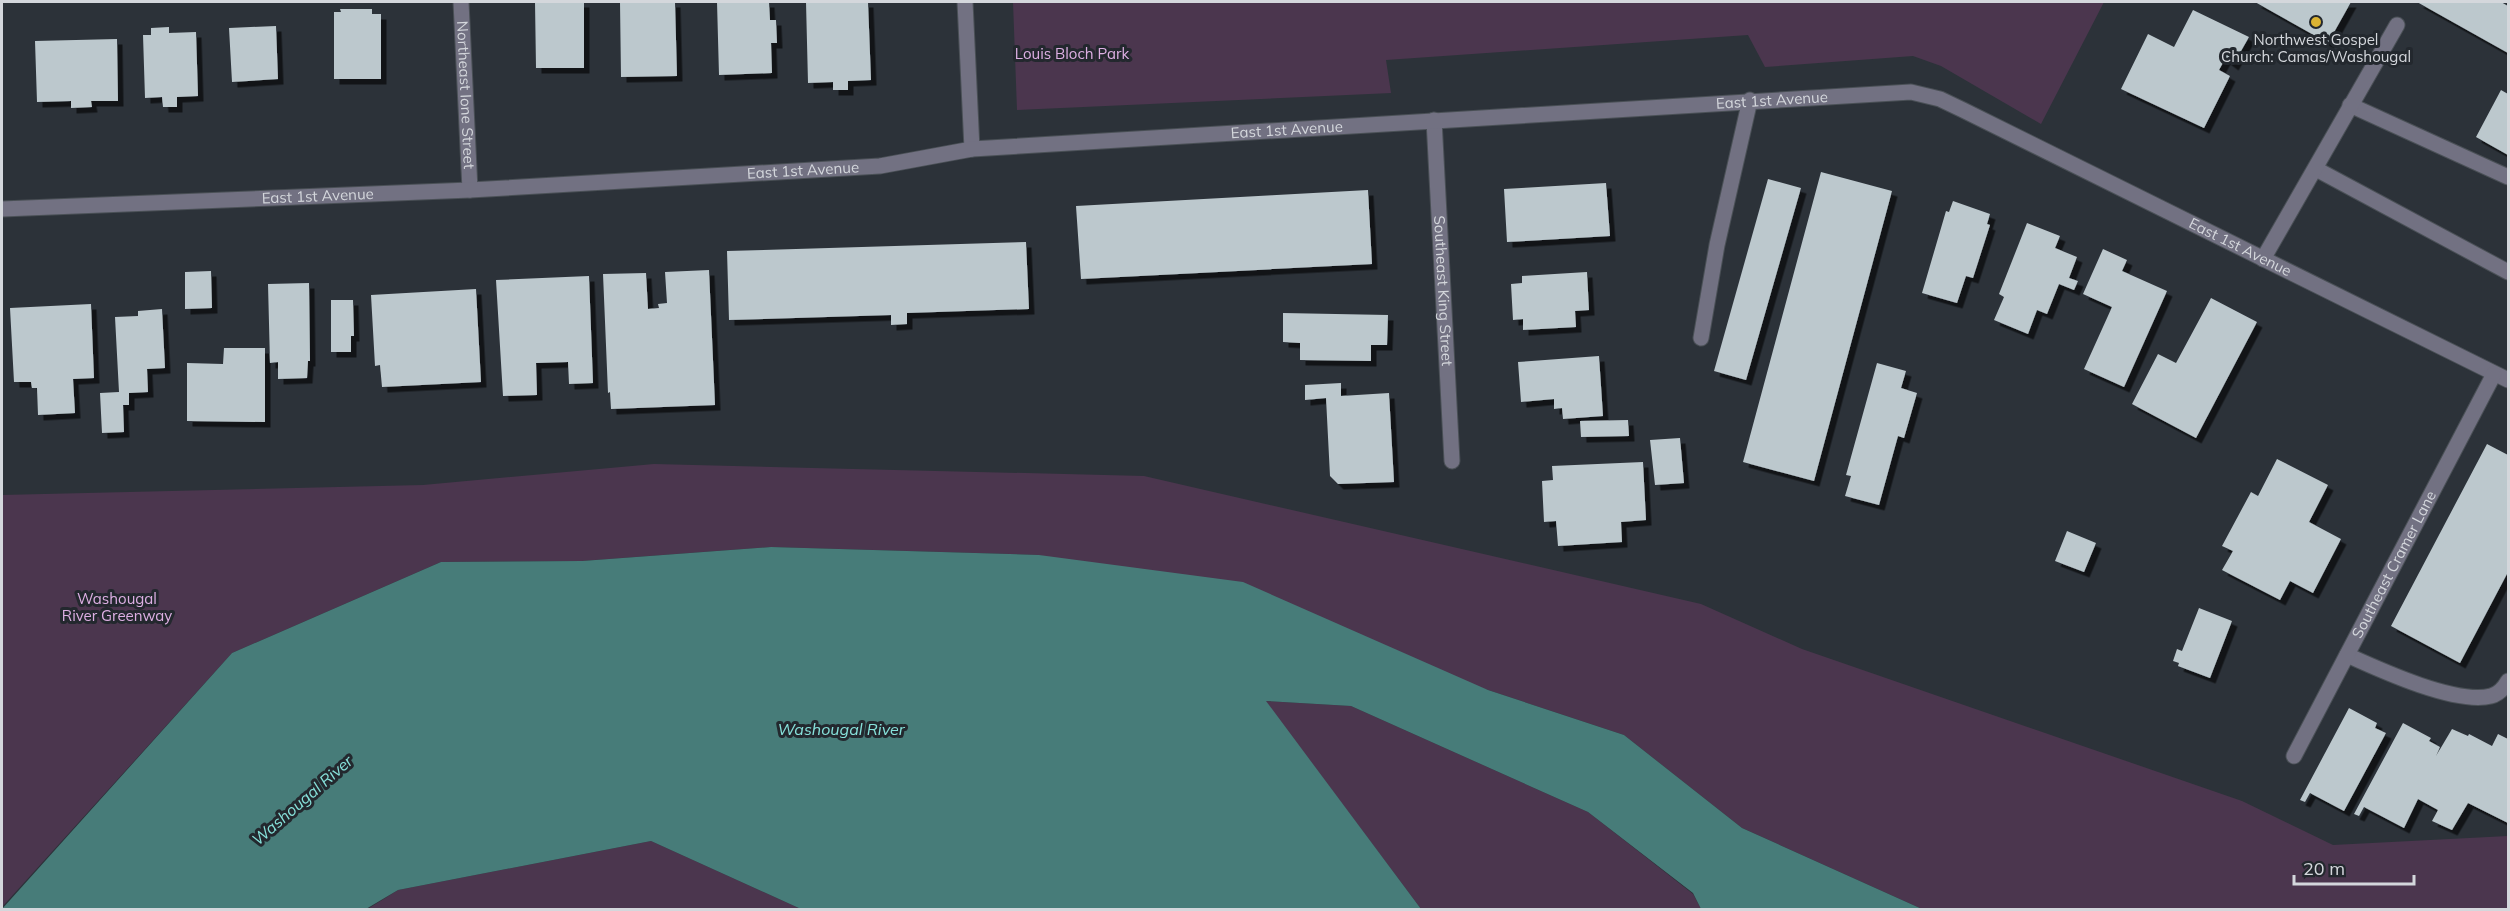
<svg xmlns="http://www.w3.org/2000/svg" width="2510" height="911" font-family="Mulish,sans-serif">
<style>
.green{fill:#4b364e}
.water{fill:#477c79}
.building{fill:#bcc8cd;filter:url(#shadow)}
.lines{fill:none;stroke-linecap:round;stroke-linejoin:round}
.minor-casing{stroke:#4a5056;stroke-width:17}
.minor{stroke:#727182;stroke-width:15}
.poi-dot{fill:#dbb333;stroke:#23282e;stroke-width:2}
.labels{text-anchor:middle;stroke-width:6;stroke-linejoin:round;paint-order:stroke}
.poi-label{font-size:15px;fill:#d4d7dc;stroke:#23282e}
.park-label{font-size:15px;fill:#ddafe3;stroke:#23282e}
.street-label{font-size:15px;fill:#d4d7dc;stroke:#23282e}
.water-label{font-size:16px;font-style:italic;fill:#87e2db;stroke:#23282e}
</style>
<defs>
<filter id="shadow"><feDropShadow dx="5.5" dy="5.5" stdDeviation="0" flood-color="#0009"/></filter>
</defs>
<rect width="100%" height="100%" fill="#2c3239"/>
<path class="green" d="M1013 2H2104L2041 124 1941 66 1913 56 1765 67 1748 35 1386 60 1391 93 1017 110Z
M654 464 1144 476 1701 604 1802 649 2242 801 2333 845 2508 836V909H1922L1742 828 1624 735 1488 690 1039 555 771 547 582 561 441 562 232 653 2 907V495L423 485Z
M1265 701 1351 706 1588 812 1693 894 1701 909H1421Z
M651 841 801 909 366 910 398 890Z"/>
<path class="water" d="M771 547 1039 555 1243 582 1488 690 1624 735 1742 828 1922 909H1701L1693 893 1588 812 1351 706 1266 701 1421 909H801L651 841 398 890 366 909H2L232 653 441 562 582 561Z"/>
<path class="building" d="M535 2H584V68H536Z
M620 2H675L677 76 621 77Z
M717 2H769L770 20H776L777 43H771L772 73 719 75Z
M806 2H868L871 80 848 81V90H833V82L808 83Z
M2255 2H2351L2328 43Z
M2417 2H2501L2508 6V53Z
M340 9H372V14H381V79H334V12H341Z
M2193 10 2249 37 2233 65 2225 59 2219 70 2230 76 2204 128 2121 89 2148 34 2174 47Z
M276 26 278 79 232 82 229 28Z
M169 27V33L196 32 198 96 177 97V107H163L162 97 145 98 143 35H151V28Z
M117 39 118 101H91L92 107 71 108V101L37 102 35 41Z
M2501 90 2508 94V155L2476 137Z
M1821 172 1892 191 1814 481 1743 462Z
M1768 179 1801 188 1746 380 1714 371Z
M1606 183 1610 236 1507 242 1504 189Z
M1368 190 1372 264 1081 279 1076 206Z
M1953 201 1990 214 1987 224 1990 225 1973 278 1966 276 1957 303 1922 293 1946 211 1949 212Z
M2027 223 2060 236 2055 248 2077 257 2069 278 2078 281 2074 290 2059 284 2047 314 2037 310 2028 334 1994 320 2004 297 1999 294Z
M1026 242 1029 309 907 313V324L891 325V315L729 320 727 251Z
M2103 249 2127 260 2122 271 2167 291 2124 387 2084 369 2112 307 2083 294Z
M709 270 715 405 611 409 610 392 608 393 603 274 646 273 648 309 659 308 658 304 667 303 665 272Z
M211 271 212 308 185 309V272Z
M1587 272 1589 310 1575 311 1576 327 1523 330V319L1513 320 1511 284 1522 283V276Z
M589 276 593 383 569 384 568 362 536 363 537 395 503 396 496 280Z
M309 283 310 361H308L307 378 278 379V362L270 363 268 284Z
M476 289 481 382 382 387 380 365 375 366 371 295Z
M2211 298 2257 322 2196 438 2132 404 2158 354 2176 363Z
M331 300H353L354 336H351V352H331Z
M91 304 94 378 73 379 75 413 38 415 37 388H32L31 382H14L10 308Z
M162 309 165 368 147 369 148 392 129 393V405H123L124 432 102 433 100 393 119 392 115 317 138 316V311Z
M1283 313 1388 315 1387 345H1371V361L1300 360V343L1283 342Z
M224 348H265V422L187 421V363L223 364Z
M1599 356 1603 416 1563 419 1562 408 1554 409V399L1521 402 1518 362Z
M1877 363 1906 371 1901 388 1917 393 1904 438 1898 436 1879 505 1845 496 1851 476 1846 475Z
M1341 383V396L1389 393 1394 482 1338 484 1330 476 1326 398 1305 400V385Z
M1628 420 1629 436 1581 437 1580 421Z
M1680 438 1684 483 1655 485 1650 440Z
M2487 444 2508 455V572L2460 663 2391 626Z
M2277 459 2328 485 2309 522 2341 539 2313 593 2290 581 2280 600 2222 570 2233 551 2222 546 2251 492 2258 496Z
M1643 462 1646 520 1621 522 1622 542 1558 546 1556 521 1544 522 1542 481 1553 480 1552 466Z
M2067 531 2096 543 2084 572 2055 561Z
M2199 608 2232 621 2210 678 2178 666 2179 663 2173 661 2177 649 2182 651Z
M2349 708 2377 723 2375 728 2386 733 2344 811 2310 793 2305 802 2300 800Z
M2403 723 2431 738 2429 741 2440 747 2436 756 2452 729 2468 736 2469 734 2492 746 2498 734 2508 739V823L2468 803 2452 830 2432 821 2438 810 2418 799 2404 828 2364 807 2359 816 2354 814Z"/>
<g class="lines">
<defs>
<g id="minor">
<path id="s1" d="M461 2 470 190"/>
<path d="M965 2 972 149"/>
<path d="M2350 105 2508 177"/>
<path id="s2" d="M1434 120 1452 461"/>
<path d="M2316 169 2508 272"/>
<path id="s3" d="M2 209 470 190 880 166 972 149 1911 92 1940 99 1963 110 2508 380"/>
<path d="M2263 259 2397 25"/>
<path d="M1701 338 1717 245 1750 100"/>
<path d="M2347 655C2380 670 2456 705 2491 696 2499 694 2504 688 2508 681"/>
<path id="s4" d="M2294 756 2494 374"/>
</g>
</defs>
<use href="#minor" class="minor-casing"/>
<use href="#minor" class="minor"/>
</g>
<circle class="poi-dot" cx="2316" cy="22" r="6"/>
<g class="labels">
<g class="poi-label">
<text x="2316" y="45">Northwest Gospel<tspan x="2316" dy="17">Church: Camas/Washougal</tspan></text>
</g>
<g class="park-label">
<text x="1072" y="59">Louis Bloch Park</text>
<text x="117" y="604">Washougal<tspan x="117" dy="17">River Greenway</tspan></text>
</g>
<g class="street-label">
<text dy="5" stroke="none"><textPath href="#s1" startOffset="93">Northeast Ione Street</textPath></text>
<text dy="5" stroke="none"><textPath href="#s3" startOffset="1774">East 1st Avenue</textPath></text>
<text dy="5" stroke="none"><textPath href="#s3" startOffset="1288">East 1st Avenue</textPath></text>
<text dy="5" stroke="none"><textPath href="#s3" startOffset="802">East 1st Avenue</textPath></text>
<text dy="5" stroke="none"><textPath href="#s3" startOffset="316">East 1st Avenue</textPath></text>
<text dy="5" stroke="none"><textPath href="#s3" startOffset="2278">East 1st Avenue</textPath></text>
<text dy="5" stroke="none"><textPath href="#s2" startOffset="171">Southeast King Street</textPath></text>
<text dy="5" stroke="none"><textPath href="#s4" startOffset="216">Southeast Cramer Lane</textPath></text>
</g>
<g class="water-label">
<text x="841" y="735">Washougal River</text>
<text transform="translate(302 800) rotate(-41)" y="6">Washougal River</text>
</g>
</g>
<rect width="2510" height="911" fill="none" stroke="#d4d7dc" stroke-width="6"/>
<path d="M2294 875v9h120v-9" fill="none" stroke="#d4d7dc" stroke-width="3"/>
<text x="2303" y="875" font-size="18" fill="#d4d7dc" stroke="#23282e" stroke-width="4.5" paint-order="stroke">20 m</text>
</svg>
